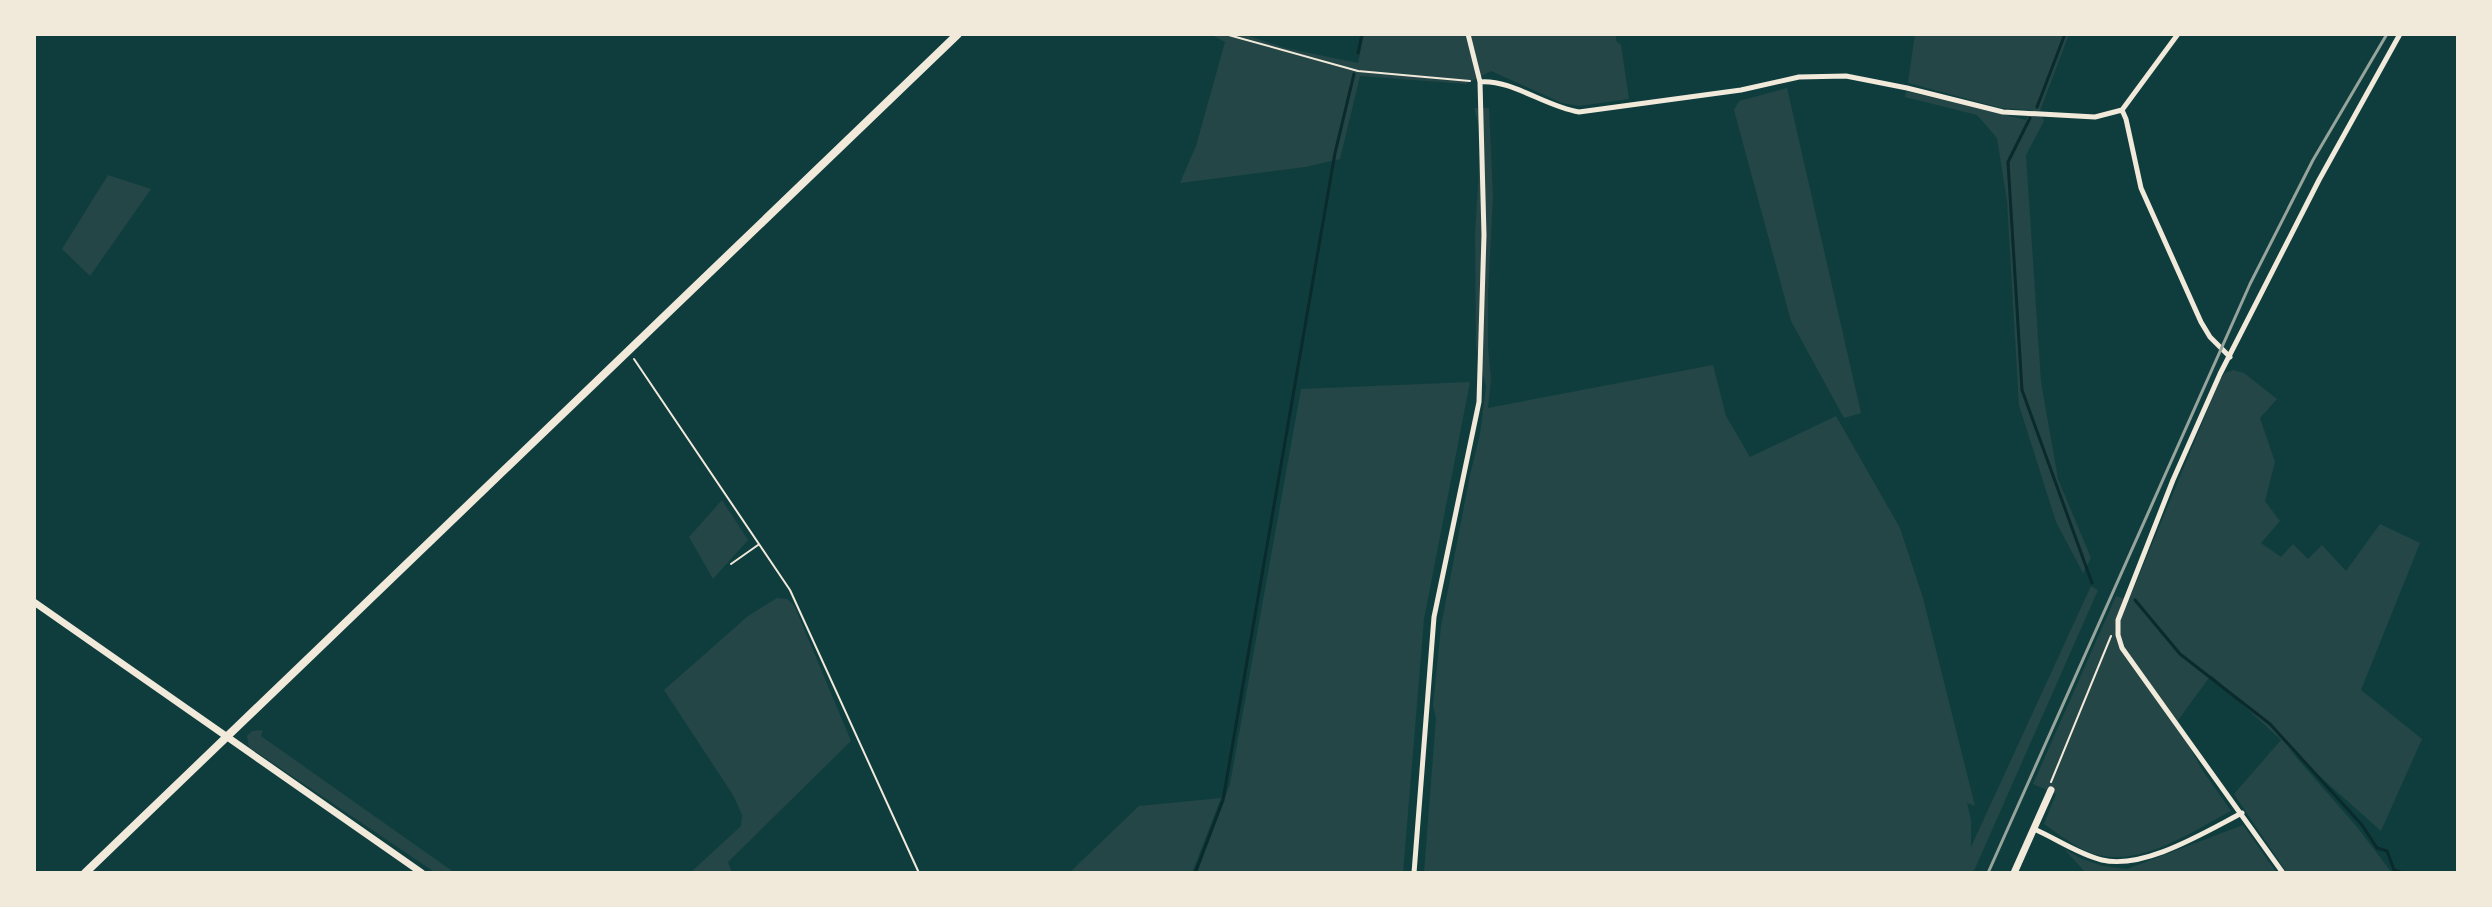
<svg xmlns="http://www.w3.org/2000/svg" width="2492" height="907" font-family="'Source Sans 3',sans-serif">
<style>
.green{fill:#244646}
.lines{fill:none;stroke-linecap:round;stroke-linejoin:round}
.stream{stroke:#0a2a2b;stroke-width:3}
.path{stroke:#f1e9da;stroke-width:2}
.minor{stroke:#f1e9da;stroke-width:5}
.tertiary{stroke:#f1e9da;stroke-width:7}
.secondary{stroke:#f1e9da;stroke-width:8}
.rail{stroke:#97a49c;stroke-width:3}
</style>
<rect width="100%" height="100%" fill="#0f3d3e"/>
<path class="green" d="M1210 34H1243L1285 48 1358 63 1364 34H1616V41L1621 45 1629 99 1579 106 1562 103 1491 71 1466 84 1360 76 1340 159 1305 167 1180 183 1196 146 1225 42Z
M1915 34H2069L2040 111 2044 121 2026 155 2041 382 2058 479 2091 558 2083 573 2056 522 2019 405 2007 201 1997 138 1977 115 1905 97 1906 91 2026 120 2031 110 2001 108 1908 83Z
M1787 88 1861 413 1844 418 1791 321 1734 110 1739 101Z
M1474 108H1489L1493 195 1488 294V347L1491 379 1488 408 1713 365 1726 416 1750 457 1836 416 1900 528 1923 598 1975 806 1967 803 1971 820V847L2091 586 2098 590 1973 873H1424L1436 718 1433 706 1441 626 1470 475 1480 434 1486 387 1476 347 1475 235 1481 133Z
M108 175 151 189 90 276 62 249Z
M2233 370 2244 373 2277 399 2260 418 2275 462 2265 501 2280 521 2261 543 2281 557 2293 544 2308 559 2322 545 2346 571 2380 524 2420 543 2361 690 2422 739 2381 831 2288 748 2357 827 2392 873H2287L2234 794 2281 740 2211 675 2176 723 2203 771 2231 811C2189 833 2135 872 2086 851 2071 844 2057 833 2044 824L2056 794 2033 784 2116 596 2129 600 2220 380 2225 373Z
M1470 382 1424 619 1403 873H1197L1230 784 1301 389Z
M722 500 748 540 713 579 689 537Z
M777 598 787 599 794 605 851 741 728 862 732 873H690L741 826 742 815 733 795 664 690 748 616Z
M263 730 261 736 455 873H436L249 747 247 736 252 731Z
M1221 798 1192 873H1069L1139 806Z
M2243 825 2277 873H2086L2064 849 2082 859 2103 866 2127 869Z"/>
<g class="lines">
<path class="stream" d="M1358 53 1362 34
M2037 107 2065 34
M2030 118 2008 162 2022 390 2092 583
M2135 600 2180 654 2270 724 2362 825 2377 848 2387 851 2394 870 2403 873
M1195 873 1223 800 1335 153 1354 74"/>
<path class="path" d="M1225 34 1358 71 1470 81
M634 359 790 590 919 873
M731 564 758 545
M2051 782 2111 636"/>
<path class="minor" d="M1480 82C1511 79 1546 107 1579 112L1741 90 1799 77 1846 76 1907 88 2003 112 2095 117 2122 110 2178 34
M2122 110 2126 119 2141 188 2201 322 2210 337 2230 357
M2034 829C2057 839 2078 854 2102 860 2144 870 2205 832 2242 813
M1414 873 1434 617 1479 402 1484 235 1480 82 1468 34
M2283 873 2122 648 2118 635V620L2173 480 2220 374 2319 180 2400 34"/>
<path class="tertiary" d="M34 602 422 873
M2014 873 2051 790"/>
<path class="secondary" d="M85 873 958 34"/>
<path class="rail" d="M1988 873 2250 284 2313 160 2387 34"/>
</g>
<rect width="2492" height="907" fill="none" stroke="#f1e9da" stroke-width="72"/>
</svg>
